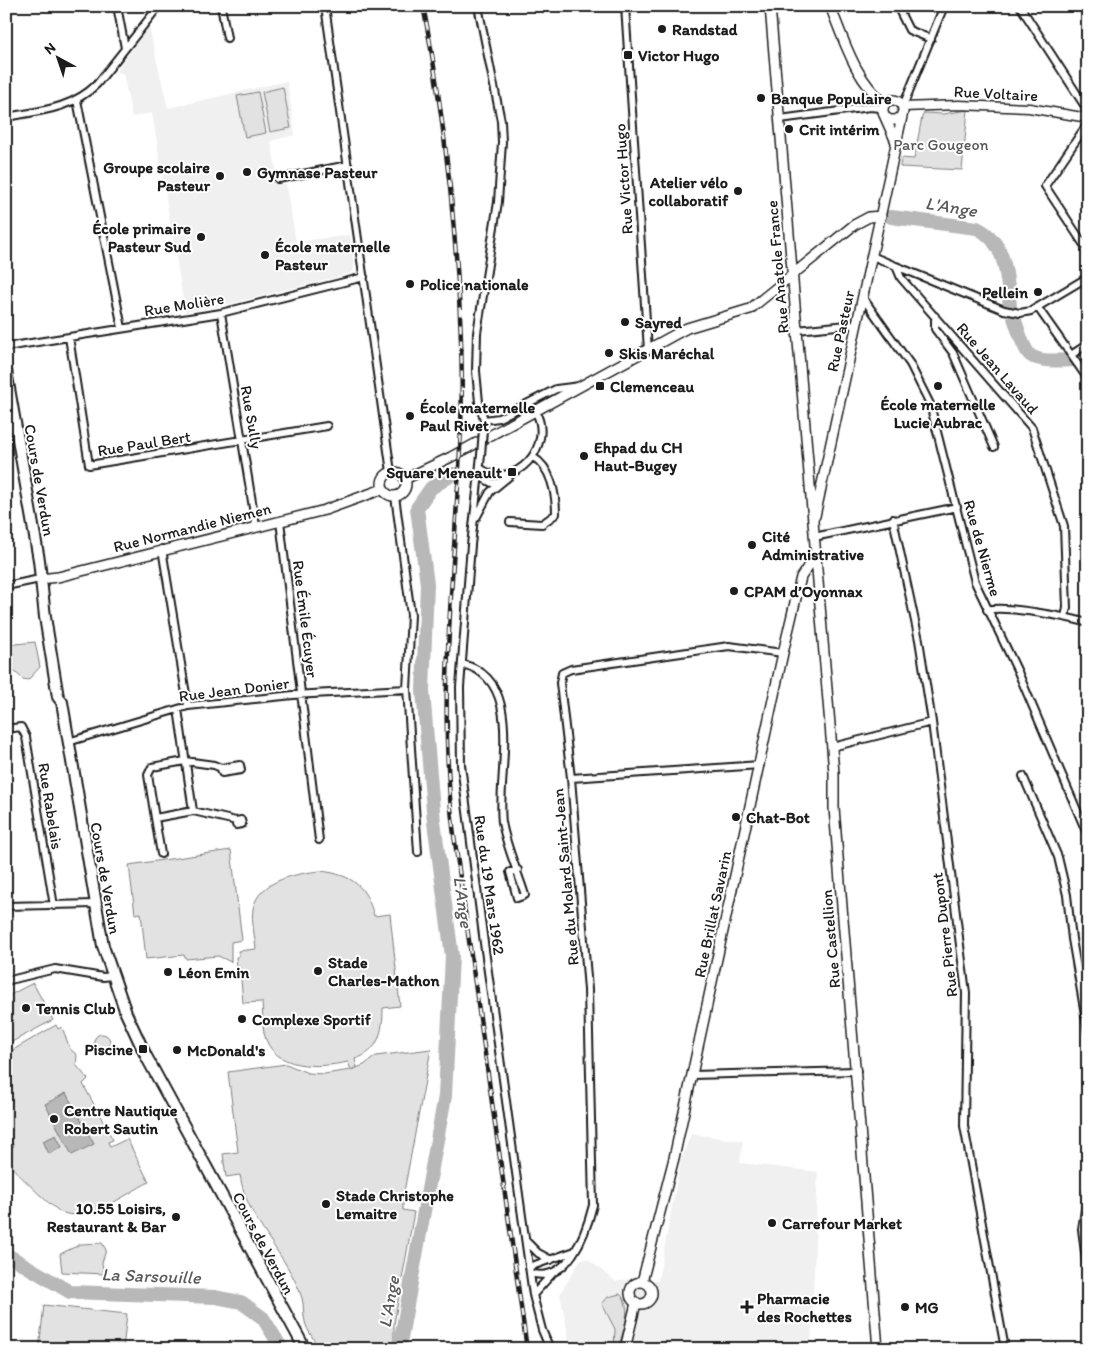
<svg xmlns="http://www.w3.org/2000/svg" width="1094" height="1355" font-family="Itim,sans-serif">
<style>
.built{fill:#f0f0f0}
.green{fill:#e2e2e2;stroke:#7f7f7f}
.water{fill:#b8b8b8;stroke:#7a7a7a}
.lines{fill:none;stroke-linecap:round;stroke-linejoin:round}
.river{stroke:#b8b8b8;stroke-width:14}
.minor-casing{stroke:#1c1c1c;stroke-width:10}
.tertiary-casing{stroke:#1c1c1c;stroke-width:11}
.secondary-casing{stroke:#1c1c1c;stroke-width:12}
.primary-casing{stroke:#1c1c1c;stroke-width:14}
.minor{stroke:#fff;stroke-width:6}
.tertiary{stroke:#fff;stroke-width:8}
.secondary{stroke:#fff;stroke-width:9}
.primary{stroke:#fff;stroke-width:10}
.rail-casing{stroke:#1c1c1c;stroke-width:4.5}
.rail{stroke:#fff;stroke-width:2.5;stroke-dasharray:8;stroke-linecap:butt}
.minor-bridge-casing{stroke:#1c1c1c;stroke-width:10;stroke-linecap:butt}
.minor-bridge{stroke:#fff;stroke-width:6}
.poi-dot{fill:#1c1c1c;stroke:#fff;stroke-width:2}
.labels{text-anchor:middle;stroke-width:4;stroke-linejoin:round;paint-order:stroke}
.poi-label{font-size:16px;font-weight:bold;fill:#1c1c1c;stroke:#fff;text-anchor:start}
.street-label{font-size:16px;fill:#1c1c1c;stroke:#fff}
.park-label{font-size:16px;fill:#575757;stroke:#fff}
.water-label{font-size:18px;font-style:italic;fill:#5a5a5a;stroke:#fff}
</style>
<rect width="100%" height="100%" fill="#fff"/>
<filter id="ink" filterUnits="userSpaceOnUse"><feTurbulence type="fractalNoise" baseFrequency=".02" numOctaves="2"/><feDisplacementMap in="SourceGraphic" scale="10" xChannelSelector="R" yChannelSelector="G"/><feConvolveMatrix kernelMatrix="1 2 1 2 8 2 1 2 1" color-interpolation-filters="sRGB"/></filter>
<g filter="url(#ink)">
<path class="built" d="M149 27 168 108 287 81 295 135 271 141 279 185 286 184 296 242 350 235 354 268 349 274 229 304 185 312 152 113 132 117 123 74 116 71Z
M691 1134 743 1141 740 1163 818 1172 811 1349H571L560 1294 581 1259H588L616 1282 632 1278 658 1281 681 1160Z"/>
<path class="green" d="M283 87 291 128 270 132 262 92Z
M258 92 266 133 245 137 237 96Z
M968 110 962 170 900 167 901 158 914 159 922 117 924 113 943 114Z
M35 642 40 667 28 680 23 679 7 665 6 645Z
M231 850 242 940 231 942V962L218 956 186 959 184 955 146 959 141 913 135 914 129 865Z
M321 871C353 875 366 886 374 916L390 914 400 1006 383 1008C383 1031 379 1052 355 1059L357 1067 351 1070 364 1065 376 1056 431 1049 403 1197V1210L414 1212 394 1324V1347L319 1349C315 1340 307 1331 305 1322 303 1314 304 1306 302 1298 288 1254 247 1223 240 1175L226 1177 223 1154 238 1152 228 1072 286 1064 308 1073 324 1074 351 1070 348 1062C320 1068 272 1071 264 1033 262 1023 263 1012 262 1002L243 1003 241 979H245V974H240V968H237L236 957 239 956 238 951 256 949C255 937 251 921 253 909 258 880 298 873 321 871Z
M33 983 53 1020 6 1045V997Z
M56 1025 58 1029 62 1027 70 1049 77 1055 76 1065 88 1079 83 1084 113 1140 108 1142 110 1147 127 1139 149 1182C126 1194 87 1224 61 1212 48 1205 18 1173 6 1162V1152L14 1146 6 1133V1054Z
M94 1042a8 8 0 1 1 16 0a8 8 0 1 1-16 0Z
M102 1243 106 1250 102 1263 104 1274 62 1272 60 1254 81 1244Z
M620 1294C634 1308 622 1332 618 1349H614L615 1329 602 1304 608 1297Z
M44 1305 127 1314 123 1349H39Z"/>
<path class="water" d="M66 1093 94 1144 72 1155 45 1104Z
M56 1135 62 1147 49 1154 43 1141Z"/>
<g class="lines">
<path class="river" d="M891 217 977 228C1007 242 1007 279 1010 306
M1014 318C1018 328 1022 346 1029 354 1038 364 1075 360 1088 359
M6 1254 70 1292 215 1297 241 1302 263 1318 282 1349
M399 1349 445 1096 452 956 434 822 423 691 427 584 417 508 431 488 453 474"/>
<defs>
<path id="minor" d="M117 6 125 48
M221 6 227 38
M325 6 391 472
M478 6 501 121 502 142 498 202 477 333 476 371 479 402 484 420 483 430
M625 6 648 350
M897 6 909 30 931 39
M1020 6 1088 111
M77 100 122 328
M903 106 944 6
M6 117C40 111 72 109 97 84L159 6
M780 119 870 107 880 108 884 114
M278 179 348 165
M1084 245 1045 186 1088 123
M872 256 896 266 901 278 1032 428 1064 526 1067 608 1065 617
M896 266 1004 310 1020 313 1031 311 1088 277
M863 298 910 364 930 404 975 582 1018 672 1088 836
M1038 308 1088 379
M221 313 256 526
M935 316V329L953 353 994 447
M797 330 857 324
M69 337 89 465 327 426
M6 347 221 313 364 277
M1071 355 1088 344
M484 420 499 418 556 389 580 386
M481 455 471 545 460 687 461 765 484 943 533 1295 542 1330 550 1349
M480 468C514 493 556 445 535 411
M479 476 492 483 501 482
M395 496 411 615 407 689 418 852
M476 518 490 492 512 474
M893 519 919 640 932 722 966 993 964 1126 1005 1349
M280 521 319 840
M510 522 542 524 556 514C556 494 551 467 533 457
M814 537 957 507
M162 549 188 706
M6 586 40 579
M987 610C1005 605 1068 617 1088 623
M462 664C527 679 496 775 502 822 506 846 518 872 525 895L517 898 510 872 518 870
M178 709 193 811 155 818 148 775 152 767 185 761 214 765 221 768 240 765 241 770 222 773 221 768
M6 729 21 727 26 737 54 906
M68 742 188 706 293 695 407 689
M832 747 932 722
M1023 776 1058 857 1067 895 1072 939 1088 1032
M571 778 760 765
M193 811 236 821 241 820 242 824 236 825V821
M155 818 161 854
M6 906 95 904
M6 981 55 969 103 977 112 976
M692 1075 857 1071
M1088 1191 1082 1229 1088 1276
M526 1241 538 1253 551 1260
M529 1267 572 1252
M530 1273C568 1285 586 1233 593 1205L588 990 571 778 560 683 562 673 571 669 729 646 783 653
M533 1295 552 1274"/>
<path id="tertiary" d="M903 107 959 105 1029 108 1088 118"/>
<path id="secondary" d="M770 6 834 773V808L878 1349
M830 6C844 40 855 80 885 103
M883 110a10 10 0 1 1 20 0a10 10 0 1 1-20 0Z
M884 115 896 142
M382 484a12 12 0 1 1 24 0a12 12 0 1 1-24 0Z
M405 479 451 457 687 328 750 309 854 225 869 217 881 216
M815 516 903 112
M40 579 58 577 325 510 383 489
M630 1293a11 11 0 1 1 22 0a11 11 0 1 1-22 0Z
M642 1282 674 1158 783 653 801 577 815 556
M625 1349 636 1303"/>
<path id="primary" d="M6 371 39 560 45 617 58 697 62 702 103 946 126 1013 146 1056 305 1349"/>
</defs>
<use href="#minor" class="minor-casing"/>
<use href="#tertiary" class="tertiary-casing"/>
<use href="#secondary" class="secondary-casing"/>
<use href="#primary" class="primary-casing"/>
<use href="#minor" class="minor"/>
<use href="#tertiary" class="tertiary"/>
<use href="#secondary" class="secondary"/>
<use href="#primary" class="primary"/>
<defs>
<path id="rail" d="M423 6C436 69 444 132 451 197 458 273 464 349 461 426 456 563 436 699 454 835L527 1349"/>
</defs>
<use href="#rail" class="rail-casing"/>
<use href="#rail" class="rail"/>
<defs>
<path id="minor-bridge" d="M481 455 483 430"/>
</defs>
<use href="#minor-bridge" class="minor-bridge-casing"/>
<use href="#minor-bridge" class="minor-bridge"/>
</g>
</g>
<g class="poi-dot">
<circle cx="662" cy="29" r="5"/>
<rect x="623" y="50" width="10" height="10" rx="2.5"/>
<circle cx="761" cy="98" r="5"/>
<circle cx="789" cy="129" r="5"/>
<circle cx="247" cy="172" r="5"/>
<circle cx="220" cy="176" r="5"/>
<circle cx="738" cy="191" r="5"/>
<circle cx="201" cy="237" r="5"/>
<circle cx="265" cy="255" r="5"/>
<circle cx="410" cy="284" r="5"/>
<circle cx="1038" cy="292" r="5"/>
<circle cx="625" cy="322" r="5"/>
<circle cx="609" cy="353" r="5"/>
<rect x="595" y="381" width="10" height="10" rx="2.5"/>
<circle cx="938" cy="386" r="5"/>
<circle cx="410" cy="416" r="5"/>
<circle cx="584" cy="456" r="5"/>
<rect x="507" y="467" width="10" height="10" rx="2.5"/>
<circle cx="752" cy="545" r="5"/>
<circle cx="734" cy="591" r="5"/>
<circle cx="736" cy="817" r="5"/>
<circle cx="318" cy="971" r="5"/>
<circle cx="168" cy="972" r="5"/>
<circle cx="26" cy="1008" r="5"/>
<circle cx="242" cy="1019" r="5"/>
<rect x="138" y="1044" width="10" height="10" rx="2.5"/>
<circle cx="177" cy="1050" r="5"/>
<circle cx="54" cy="1119" r="5"/>
<circle cx="326" cy="1204" r="5"/>
<circle cx="176" cy="1217" r="5"/>
<circle cx="772" cy="1223" r="5"/>
<path d="M744.5 1299.5h5v5h5v5h-5v5h-5v-5h-5v-5h5z"/>
<circle cx="905" cy="1307" r="5"/>
</g>
<g class="labels">
<g class="poi-label">
<text x="672" y="35">Randstad</text>
<text x="638" y="61">Victor Hugo</text>
<text x="771" y="104">Banque Populaire</text>
<text x="799" y="135">Crit intérim</text>
<text x="210" y="173" text-anchor="end">Groupe scolaire<tspan x="210" dy="18">Pasteur</tspan></text>
<text x="257" y="178">Gymnase Pasteur</text>
<text x="728" y="188" text-anchor="end">Atelier vélo<tspan x="728" dy="18">collaboratif</tspan></text>
<text x="191" y="234" text-anchor="end">École primaire<tspan x="191" dy="18">Pasteur Sud</tspan></text>
<text x="275" y="252">École maternelle<tspan x="275" dy="18">Pasteur</tspan></text>
<text x="420" y="290">Police nationale</text>
<text x="1028" y="298" text-anchor="end">Pellein</text>
<text x="635" y="328">Sayred</text>
<text x="619" y="359">Skis Maréchal</text>
<text x="610" y="392">Clemenceau</text>
<text x="938" y="410" text-anchor="middle">École maternelle<tspan x="938" dy="18">Lucie Aubrac</tspan></text>
<text x="420" y="413">École maternelle<tspan x="420" dy="18">Paul Rivet</tspan></text>
<text x="594" y="453">Ehpad du CH<tspan x="594" dy="18">Haut-Bugey</tspan></text>
<text x="502" y="478" text-anchor="end">Square Meneault</text>
<text x="762" y="542">Cité<tspan x="762" dy="18">Administrative</tspan></text>
<text x="744" y="597">CPAM d’Oyonnax</text>
<text x="746" y="823">Chat-Bot</text>
<text x="328" y="968">Stade<tspan x="328" dy="18">Charles-Mathon</tspan></text>
<text x="178" y="978">Léon Emin</text>
<text x="36" y="1014">Tennis Club</text>
<text x="252" y="1025">Complexe Sportif</text>
<text x="133" y="1055" text-anchor="end">Piscine</text>
<text x="187" y="1056">McDonald's</text>
<text x="64" y="1116">Centre Nautique<tspan x="64" dy="18">Robert Sautin</tspan></text>
<text x="336" y="1201">Stade Christophe<tspan x="336" dy="18">Lemaitre</tspan></text>
<text x="166" y="1214" text-anchor="end">10.55 Loisirs,<tspan x="166" dy="18">Restaurant &amp; Bar</tspan></text>
<text x="782" y="1229">Carrefour Market</text>
<text x="757" y="1304">Pharmacie<tspan x="757" dy="18">des Rochettes</tspan></text>
<text x="915" y="1313">MG</text>
</g>
<g class="street-label">
<text transform="translate(996 93) rotate(3)" y="6">Rue Voltaire</text>
<text transform="translate(623 179) rotate(-94)" y="6">Rue Victor Hugo</text>
<text transform="translate(777 267) rotate(-95)" y="6">Rue Anatole France</text>
<text transform="translate(184 304) rotate(-9)" y="6">Rue Molière</text>
<text transform="translate(840 331) rotate(-78)" y="6">Rue Pasteur</text>
<text transform="translate(998 368) rotate(49)" y="6">Rue Jean Lavaud</text>
<text transform="translate(252 417) rotate(80)" y="6">Rue Sully</text>
<text transform="translate(144 443) rotate(-9)" y="6">Rue Paul Bert</text>
<text transform="translate(40 480) rotate(80)" y="6">Cours de Verdun</text>
<text transform="translate(192 527) rotate(-14)" y="6">Rue Normandie Niemen</text>
<text transform="translate(983 548) rotate(74)" y="6">Rue de Nierme</text>
<text transform="translate(306 619) rotate(83)" y="6">Rue Émile Écuyer</text>
<text transform="translate(234 689) rotate(-7)" y="6">Rue Jean Donier</text>
<text transform="translate(51 806) rotate(81)" y="6">Rue Rabelais</text>
<text transform="translate(565 877) rotate(-95)" y="6">Rue du Molard Saint-Jean</text>
<text transform="translate(106 878) rotate(80)" y="6">Cours de Verdun</text>
<text transform="translate(490 885) rotate(82)" y="6">Rue du 19 Mars 1962</text>
<text transform="translate(712 914) rotate(-78)" y="6">Rue Brillat Savarin</text>
<text transform="translate(944 935) rotate(-97)" y="6">Rue Pierre Dupont</text>
<text transform="translate(830 939) rotate(-95)" y="6">Rue Castellion</text>
<text transform="translate(264 1243) rotate(62)" y="6">Cours de Verdun</text>
</g>
<g class="park-label">
<text x="941" y="150">Parc Gougeon</text>
</g>
<g class="water-label">
<text transform="translate(951 207) rotate(9)" y="6">L'Ange</text>
<text transform="translate(463 902) rotate(82)" y="6">L'Ange</text>
<text transform="translate(151 1276) rotate(2)" y="6">La Sarsouille</text>
<text transform="translate(389 1302) rotate(-80)" y="6">L'Ange</text>
</g>
</g>
<rect width="1094" height="1355" fill="none" stroke="#fff" stroke-width="25"/>
<rect x="12" y="12" width="1069" height="1330" fill="none" stroke="#1c1c1c" stroke-width="2" filter="url(#ink)"/>
<g transform="translate(58 58) rotate(320)" stroke="#ffffff" stroke-width="4" paint-order="stroke">
<path d="M0-4L9 19L0 12L-9 19Z" fill="#1c1c1c"/>
<text y="-8" font-size="14" font-weight="bold" text-anchor="middle" fill="#1c1c1c">N</text>
</g>
</svg>
